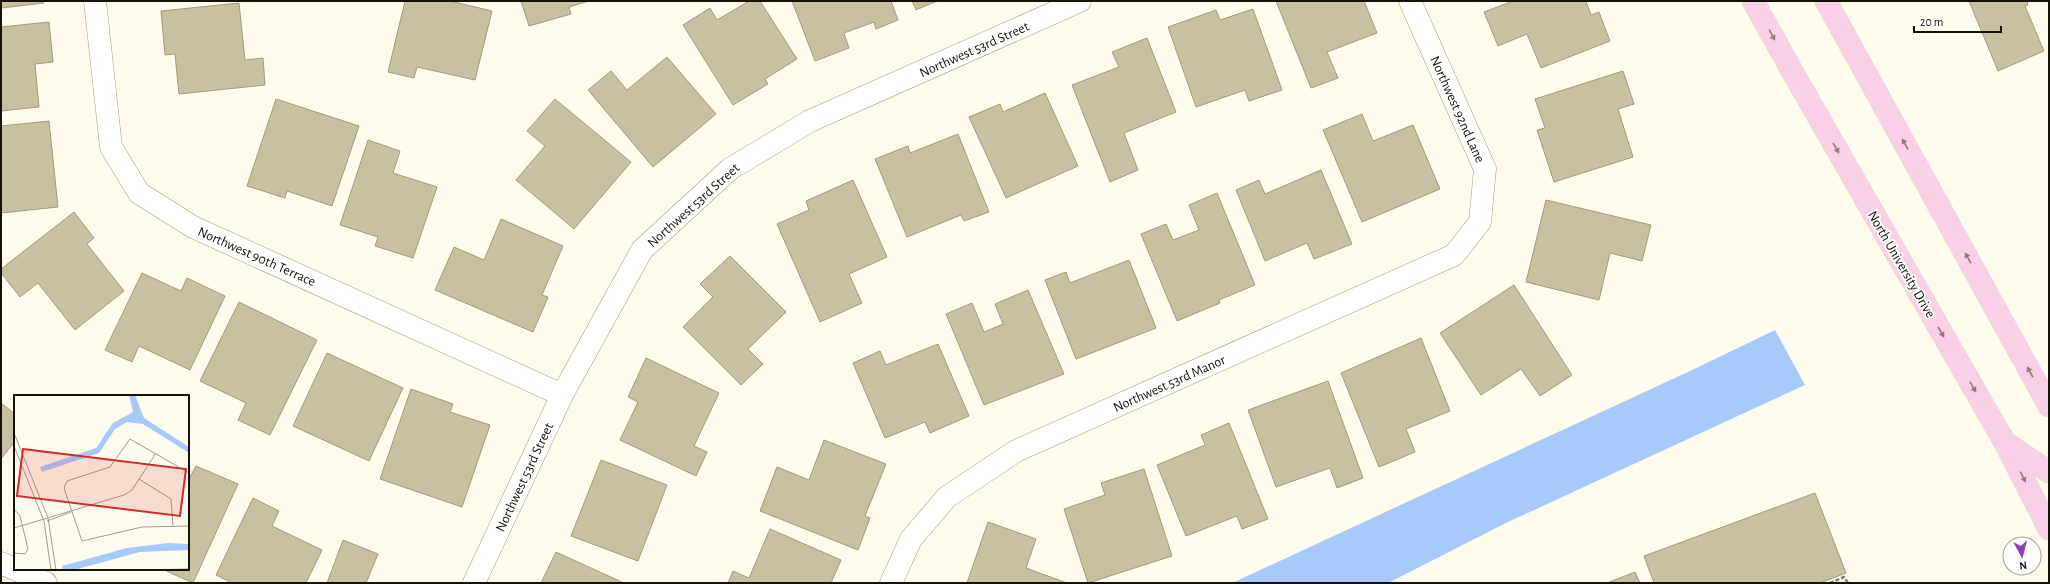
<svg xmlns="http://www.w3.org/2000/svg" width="2050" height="584" font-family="'Alegreya Sans',sans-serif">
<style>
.water{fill:#a8cafb}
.building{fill:#c8c1a1;stroke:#a29b7c}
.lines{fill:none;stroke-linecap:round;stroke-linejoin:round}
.street-casing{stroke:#a49d7e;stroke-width:23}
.primary-casing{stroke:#dededc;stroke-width:23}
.path{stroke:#858275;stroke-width:2.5;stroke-dasharray:4 2;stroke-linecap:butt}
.street{stroke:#fff;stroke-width:22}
.primary{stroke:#f8d1e6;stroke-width:22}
.oneway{fill:#917b81}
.labels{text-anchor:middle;stroke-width:4;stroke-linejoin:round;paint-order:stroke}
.street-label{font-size:14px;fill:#141206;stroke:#fff}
.inset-road{fill:none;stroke:#a19e91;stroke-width:1}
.view{fill:#d62828;fill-opacity:0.15;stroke:#d62828;stroke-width:2}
.inset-edge{fill:none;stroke:#141206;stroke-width:2}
</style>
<rect width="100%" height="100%" fill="#fffcee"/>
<path class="water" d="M1775 330 1805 385 1506 523 1388 583H1232L1690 371Z"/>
<path class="building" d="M1 1H44V3L1 8Z
M405 1H450L492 11 475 80 417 67 414 78 388 72Z
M521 1H589L569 7 571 14 529 26Z
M749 1H760L797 59 765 79 768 84 733 105 683 25 710 8 717 20Z
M792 1H891L898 20 876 29 874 22 844 33 849 48 815 61Z
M912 1H937L916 10Z
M1276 1H1364L1377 33 1327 52 1338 78 1311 88Z
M1513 1H1586L1591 15 1599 12 1610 41 1541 68 1527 34 1498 46 1484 12Z
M1969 1H2027L2028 5 2025 6 2044 51 1998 71Z
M239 3 245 60 263 58 265 85 179 94 175 54 165 55 161 11Z
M1253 9 1282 90 1249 101 1245 90 1196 107 1168 27 1216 10 1220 20Z
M49 22 53 62 35 64 39 107 1 111V27Z
M1147 38 1176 112 1124 133 1138 170 1110 182 1072 85 1119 67 1112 52Z
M667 57 716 114 653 167 588 90 611 71 627 90Z
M1623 71 1634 104 1618 109 1633 157 1554 182 1537 130 1545 128 1535 99Z
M1045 93 1078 166 1006 198 969 117 1000 104 1003 112Z
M276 99 359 126 332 206 287 191 285 198 247 186Z
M555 99 631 162 574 229 516 180 545 146 527 131Z
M1362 114 1373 141 1413 125 1440 189 1362 222 1323 130Z
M49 121 58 207 1 213V126Z
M958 134 989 212 964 221 961 215 907 237 875 159 908 146 910 153Z
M368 140 400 151 393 173 437 187 413 258 375 246 378 237 340 225Z
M1321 170 1352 244 1314 259 1307 243 1265 261 1236 190 1259 180 1265 194Z
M853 180 887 257 849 274 862 303 820 322 777 224 809 210 806 201Z
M1217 193 1255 285 1219 300 1220 303 1177 321 1141 234 1166 224 1173 240 1199 230 1189 205Z
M1546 200 1651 225 1642 261 1610 253 1599 300 1526 282Z
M74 212 94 238 87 244 124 291 75 330 38 283 20 297 1 273V269Z
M501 219 563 246 542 295 548 297 533 332 435 290 454 247 484 260Z
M730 256 786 312 748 349 763 364 741 385 683 327 713 297 700 284Z
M1129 260 1156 328 1076 359 1045 280 1066 272 1070 283Z
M142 273 181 291 187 278 225 296 190 370 139 346 132 362 105 350Z
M1514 285 1572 375 1540 396 1521 369 1481 395 1440 333Z
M1028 290 1064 374 984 405 946 314 972 303 984 332 1003 324 995 304Z
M239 302 317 340 270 435 238 420 246 403 200 381Z
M1421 338 1450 411 1406 429 1415 452 1379 467 1341 373Z
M938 344 969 416 930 433 925 422 885 438 853 363 880 351 886 365Z
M327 353 403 388 369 461 293 426Z
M646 358 719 393 694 446 707 452 696 476 620 440 638 402 628 397Z
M1328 381 1363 478 1337 488 1330 468 1276 487 1248 410Z
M411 389 453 404 450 412 490 425 462 507 380 479Z
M1 403 15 414V441L1 459Z
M1229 423 1268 519 1242 529 1237 516 1186 536 1157 465 1205 445 1201 435Z
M824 440 886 464 865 516 870 518 858 550 760 511 777 467 809 480Z
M601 460 667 485 638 561 571 536Z
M196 466 238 484 193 583 162 569H188V481Z
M1144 469 1172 556 1088 583 1064 509 1105 495 1101 483Z
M1815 493 1846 573 1820 583H1654L1644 556Z
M253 498 279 511 272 526 322 550 306 583H232L216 575Z
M988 522 1036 539 1026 568 1067 583H967Z
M770 529 841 560 831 583H728L733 571 749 578Z
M343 540 378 554 366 583H327Z
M556 552 624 583H541Z
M1635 572 1640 583H1607Z"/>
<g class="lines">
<defs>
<path id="street" d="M95 1 111 147 139 193 193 227 562 395
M1 563 46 583
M474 583 562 395 642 250 730 169 810 121 1080 1
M891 583 911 539 947 497 1016 451 1454 255 1480 222 1485 169 1410 1"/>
<path id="primary" d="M1753 1 1792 71 2005 443 2049 529
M1826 1 2049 406
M2006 443 2049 472"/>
</defs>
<use href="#street" class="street-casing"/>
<use href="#primary" class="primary-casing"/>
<path class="path" d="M1830 583 1844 577 1848 583"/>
<use href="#street" class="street"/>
<use href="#primary" class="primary"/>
</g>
<defs><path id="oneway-solid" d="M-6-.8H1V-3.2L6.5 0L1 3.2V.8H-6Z"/></defs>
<g class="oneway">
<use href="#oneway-solid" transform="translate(1772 35) rotate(62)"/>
<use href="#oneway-solid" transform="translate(1905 144) rotate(-119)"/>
<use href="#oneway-solid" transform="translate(1836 148) rotate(60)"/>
<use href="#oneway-solid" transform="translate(1968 258) rotate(-119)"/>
<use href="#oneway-solid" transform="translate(1941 332) rotate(60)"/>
<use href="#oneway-solid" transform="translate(2030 372) rotate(-119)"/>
<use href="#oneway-solid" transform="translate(1973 387) rotate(60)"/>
<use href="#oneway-solid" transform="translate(2023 477) rotate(63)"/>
</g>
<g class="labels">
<g class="street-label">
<text transform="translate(974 49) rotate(-24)" y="5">Northwest 53rd Street</text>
<text transform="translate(1458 109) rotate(66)" y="5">Northwest 92nd Lane</text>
<text transform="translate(693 205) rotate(-42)" y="5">Northwest 53rd Street</text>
<text transform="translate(257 256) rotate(24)" y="5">Northwest 90th Terrace</text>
<text transform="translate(1902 264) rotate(60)" y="5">North University Drive</text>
<text transform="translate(1169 383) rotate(-24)" y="5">Northwest 53rd Manor</text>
<text transform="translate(524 477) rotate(-65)" y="5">Northwest 53rd Street</text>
</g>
</g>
<g transform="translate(14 395)">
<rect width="175" height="175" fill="#fffcee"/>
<path d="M115 0H121L130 23 175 52V58L129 29 113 27 101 34 85 58 28 77 26 72 82 53 99 28 119 17ZM154 148 175 149V155L126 157 60 175H49L48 171 113 153Z" fill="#a8cafb"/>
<path class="inset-road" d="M0 38 34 123 42 175M0 51 30 126 37 175M175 78 116 44 96 72 53 86 50 93 68 146 128 132 175 131M125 84 157 104 159 131M0 114 6 121 14 154 11 159 0 158M33 126 57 117M0 133 110 100 118 95 142 58M126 175 175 174"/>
<path class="view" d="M9 54 172 74 166 121 3 101Z"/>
<rect width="175" height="175" class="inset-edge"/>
</g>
<rect width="2050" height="584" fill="none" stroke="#141206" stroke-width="4"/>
<g transform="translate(2022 556) rotate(173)"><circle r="19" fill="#ffffff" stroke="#a1a09b"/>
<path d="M0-3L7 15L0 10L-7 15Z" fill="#9340af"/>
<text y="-6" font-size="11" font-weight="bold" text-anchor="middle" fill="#141206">N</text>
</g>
<path d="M1914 26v6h87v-6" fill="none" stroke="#141206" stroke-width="2"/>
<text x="1920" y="26" font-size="12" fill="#141206" stroke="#ffffff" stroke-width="3" paint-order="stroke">20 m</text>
</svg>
